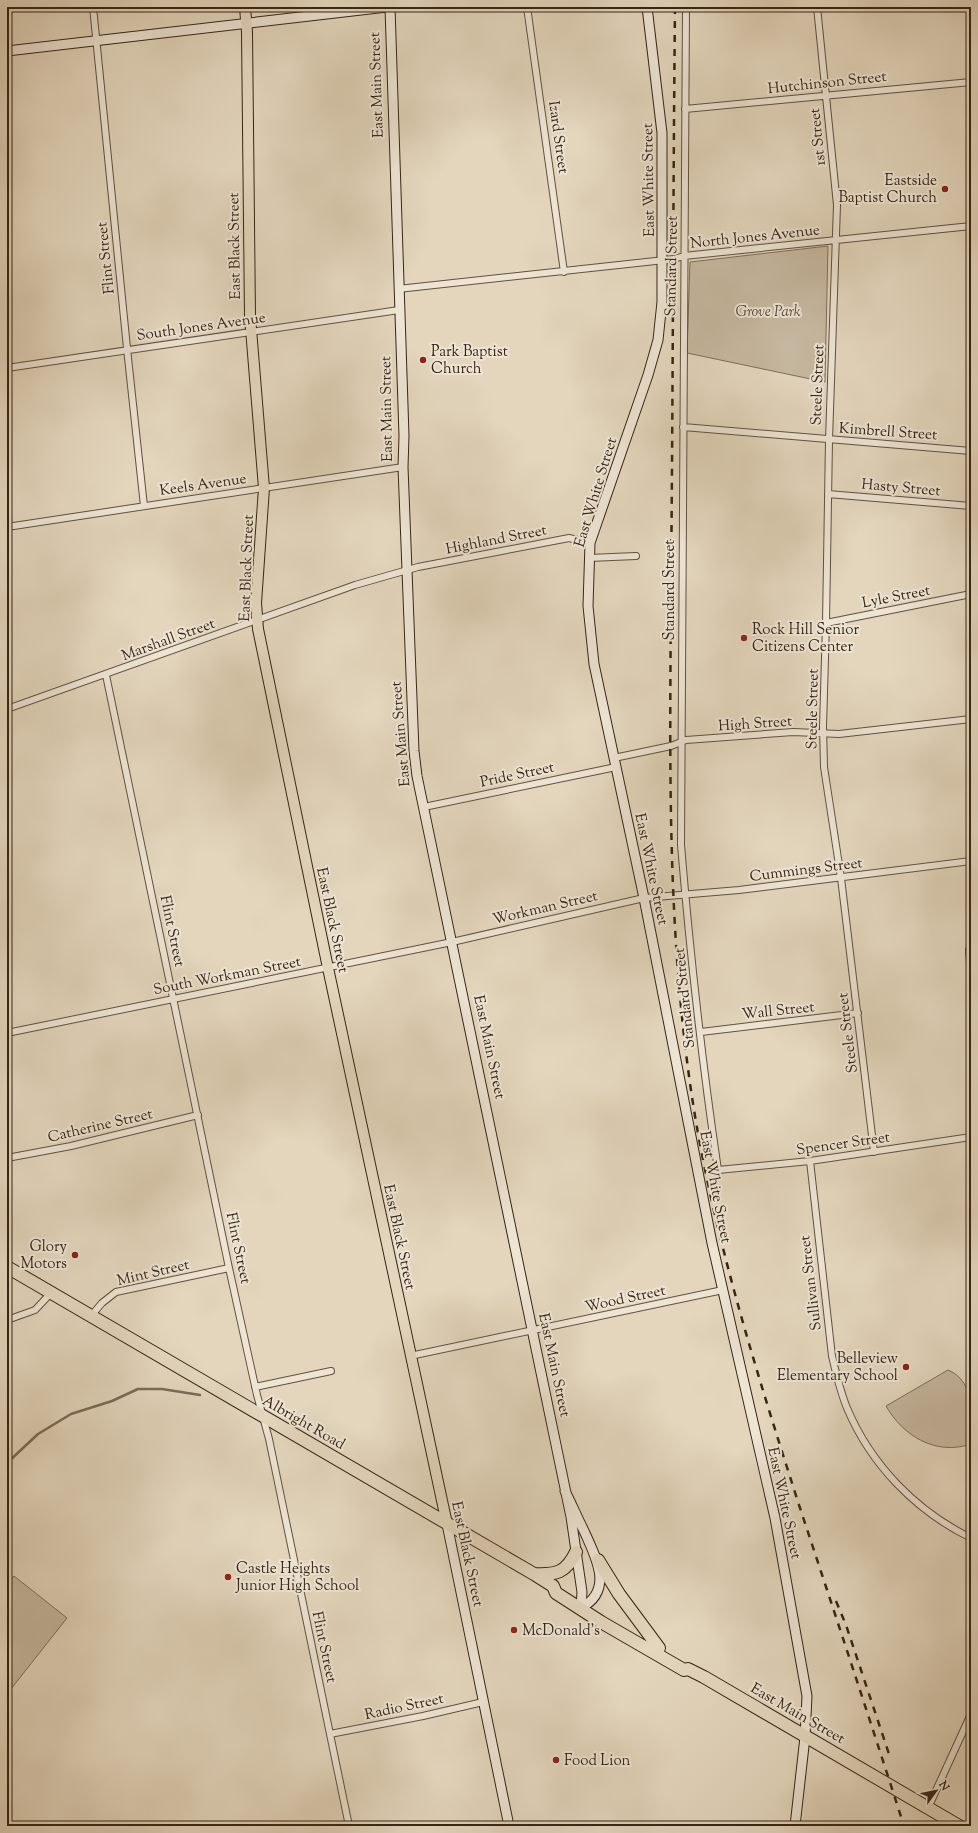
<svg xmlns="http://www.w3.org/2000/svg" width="978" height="1833" font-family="'Sorts Mill Goudy',serif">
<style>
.green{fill:#c6b8a0;stroke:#7e6e5a}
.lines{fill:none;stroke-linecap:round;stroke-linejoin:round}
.stream{stroke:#7a6b57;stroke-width:2.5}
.street-casing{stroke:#61513e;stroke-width:8}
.secondary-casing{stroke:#362514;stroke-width:11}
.primary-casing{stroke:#362514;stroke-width:12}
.highway-casing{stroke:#362514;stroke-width:14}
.street{stroke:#ede4d4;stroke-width:6}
.secondary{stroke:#ede4d4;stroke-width:9}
.primary{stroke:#e3d6bd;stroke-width:10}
.highway{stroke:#e3d6bd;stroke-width:12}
.rail{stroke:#362514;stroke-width:2.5;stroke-dasharray:7 7;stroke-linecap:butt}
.poi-dot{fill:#8f2418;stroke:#ede4d4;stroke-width:1.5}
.labels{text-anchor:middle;stroke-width:4;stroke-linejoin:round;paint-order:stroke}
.street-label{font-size:15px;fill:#362514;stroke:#ede4d4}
.poi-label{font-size:15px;fill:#362514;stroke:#ede4d4;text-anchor:start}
.park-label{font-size:15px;font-style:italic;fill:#5a4a37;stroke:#ede4d4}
</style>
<rect width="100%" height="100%" fill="#e3d6bd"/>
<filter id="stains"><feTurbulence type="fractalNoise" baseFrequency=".005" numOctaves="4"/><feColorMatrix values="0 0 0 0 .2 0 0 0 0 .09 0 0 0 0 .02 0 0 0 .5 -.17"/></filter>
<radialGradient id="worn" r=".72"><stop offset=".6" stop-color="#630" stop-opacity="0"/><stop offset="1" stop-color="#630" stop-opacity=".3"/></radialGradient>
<path class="green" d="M828 246 825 382 687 353 690 262Z
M948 1370C977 1382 971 1419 971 1444 936 1456 903 1436 886 1406Z
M14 1576 67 1618 7 1694V1585Z"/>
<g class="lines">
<path class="stream" d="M7 1463 38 1434 71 1414 112 1401 138 1389H162L200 1395"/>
<defs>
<path id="street" d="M93 7 128 358 144 506
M527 7 564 272
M686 7 681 845C690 953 702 1062 718 1170L810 1161 971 1137
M817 7 837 205 829 440 826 623 823 727 824 767 841 878 874 1152
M685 109 971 82
M398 289 674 259 684 256 971 226
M7 368 399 310
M683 427 971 451
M828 494 971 506
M7 527 403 467
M589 558 636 556
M826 623 971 594
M106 675 229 1268 257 1395 269 1439 349 1826
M7 709 355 585 418 567 569 538 590 543
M614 758 671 746 686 740 793 732 839 734 971 719
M424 807 616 767
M971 943 969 950 971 976
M701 1032 858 1013
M7 1033 452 942 644 898 739 890 971 861
M7 1158 71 1146 198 1115
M810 1161 832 1356C836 1373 840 1391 847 1408 871 1465 916 1511 971 1538
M91 1316 102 1303 116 1292 229 1268
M7 1320 35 1310 51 1293
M410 1356 723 1290
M255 1387 331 1371
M330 1734 423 1716 483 1702
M928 1808 971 1714"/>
<path id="secondary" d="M390 7 404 436 403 467 414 751 417 776 571 1517 582 1592 581 1608C614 1590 596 1558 585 1533 578 1519 572 1505 565 1491
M647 7 662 133V302L658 340 648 375 590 543 588 606 594 664 644 898 712 1243 775 1518 807 1696 805 1737 795 1826
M7 51 387 7
M447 1524 509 1826"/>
<path id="primary" d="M245 7 247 32 250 317 264 488 256 603 258 629 328 968 447 1524"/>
<path id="highway" d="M7 1267 534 1574 553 1586 556 1593 601 1622 684 1670 688 1669 704 1677 959 1826
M598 1560 619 1594 659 1648
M534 1574C556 1575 566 1573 576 1552"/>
</defs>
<use href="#street" class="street-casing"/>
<use href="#secondary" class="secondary-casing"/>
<use href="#primary" class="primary-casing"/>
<use href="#highway" class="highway-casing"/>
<use href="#street" class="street"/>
<use href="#secondary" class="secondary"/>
<use href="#primary" class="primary"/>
<use href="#highway" class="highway"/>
<path class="rail" d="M675 7C673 199 673 391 671 584 670 763 666 944 696 1122 719 1254 759 1380 800 1508 835 1614 870 1720 904 1826
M836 1601 846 1625 890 1757"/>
</g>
<g class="poi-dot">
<circle cx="945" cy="189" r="4"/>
<circle cx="423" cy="360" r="4"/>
<circle cx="744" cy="638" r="4"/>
<circle cx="75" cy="1255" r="4"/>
<circle cx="906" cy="1367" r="4"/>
<circle cx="228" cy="1577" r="4"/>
<circle cx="514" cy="1630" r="4"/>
<circle cx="556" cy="1760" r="4"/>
</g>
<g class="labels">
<g class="street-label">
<text transform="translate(827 82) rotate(-6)" y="5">Hutchinson Street</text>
<text transform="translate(376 85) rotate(-92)" y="5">East Main Street</text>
<text transform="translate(559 137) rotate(82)" y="5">Izard Street</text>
<text transform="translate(817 137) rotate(-96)" y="5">1st Street</text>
<text transform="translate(648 180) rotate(-91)" y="5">East White Street</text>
<text transform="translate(755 236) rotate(-6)" y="5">North Jones Avenue</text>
<text transform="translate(234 246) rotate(-91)" y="5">East Black Street</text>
<text transform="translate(105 258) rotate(-96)" y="5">Flint Street</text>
<text transform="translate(671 266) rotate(-89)" y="5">Standard Street</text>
<text transform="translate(201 326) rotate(-8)" y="5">South Jones Avenue</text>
<text transform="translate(817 385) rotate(-88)" y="5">Steele Street</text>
<text transform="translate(386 409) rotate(-91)" y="5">East Main Street</text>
<text transform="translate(888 431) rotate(4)" y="5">Kimbrell Street</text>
<text transform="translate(203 484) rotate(-8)" y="5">Keels Avenue</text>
<text transform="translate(901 487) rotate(5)" y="5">Hasty Street</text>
<text transform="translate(595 492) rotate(-73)" y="5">East White Street</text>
<text transform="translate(496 539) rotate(-11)" y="5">Highland Street</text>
<text transform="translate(246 568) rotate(-88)" y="5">East Black Street</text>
<text transform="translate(669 590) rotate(-90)" y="5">Standard Street</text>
<text transform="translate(896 596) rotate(-11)" y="5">Lyle Street</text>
<text transform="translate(168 639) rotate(-20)" y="5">Marshall Street</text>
<text transform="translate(812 709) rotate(-89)" y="5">Steele Street</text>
<text transform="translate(755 723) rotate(-4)" y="5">High Street</text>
<text transform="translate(400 734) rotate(-95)" y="5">East Main Street</text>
<text transform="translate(517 774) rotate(-12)" y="5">Pride Street</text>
<text transform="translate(652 869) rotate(78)" y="5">East White Street</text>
<text transform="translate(806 869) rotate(-7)" y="5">Cummings Street</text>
<text transform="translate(545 907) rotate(-13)" y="5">Workman Street</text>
<text transform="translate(333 920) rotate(78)" y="5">East Black Street</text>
<text transform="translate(173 931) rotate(78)" y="5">Flint Street</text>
<text transform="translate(227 975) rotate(-11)" y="5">South Workman Street</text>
<text transform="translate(684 998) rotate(-96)" y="5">Standard Street</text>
<text transform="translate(778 1010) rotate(-6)" y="5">Wall Street</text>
<text transform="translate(847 1033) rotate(-97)" y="5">Steele Street</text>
<text transform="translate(490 1047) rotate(78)" y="5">East Main Street</text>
<text transform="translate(100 1125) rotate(-13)" y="5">Catherine Street</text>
<text transform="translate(843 1143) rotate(-8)" y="5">Spencer Street</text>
<text transform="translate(716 1187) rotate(79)" y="5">East White Street</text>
<text transform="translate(400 1237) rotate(78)" y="5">East Black Street</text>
<text transform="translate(239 1248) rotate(78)" y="5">Flint Street</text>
<text transform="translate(153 1272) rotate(-13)" y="5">Mint Street</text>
<text transform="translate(810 1283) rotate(-97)" y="5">Sullivan Street</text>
<text transform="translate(625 1298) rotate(-12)" y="5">Wood Street</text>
<text transform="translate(555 1365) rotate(78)" y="5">East Main Street</text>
<text transform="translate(304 1422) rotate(30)" y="5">Albright Road</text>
<text transform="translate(785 1503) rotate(78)" y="5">East White Street</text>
<text transform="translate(468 1554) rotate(78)" y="5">East Black Street</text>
<text transform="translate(325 1647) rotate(78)" y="5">Flint Street</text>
<text transform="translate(404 1706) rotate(-12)" y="5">Radio Street</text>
<text transform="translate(798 1713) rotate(30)" y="5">East Main Street</text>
</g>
<g class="poi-label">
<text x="937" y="185" text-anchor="end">Eastside<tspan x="937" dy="17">Baptist Church</tspan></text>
<text x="431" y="356">Park Baptist<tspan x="431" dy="17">Church</tspan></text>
<text x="752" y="634">Rock Hill Senior<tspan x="752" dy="17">Citizens Center</tspan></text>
<text x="67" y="1251" text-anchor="end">Glory<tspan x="67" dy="17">Motors</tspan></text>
<text x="898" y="1363" text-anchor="end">Belleview<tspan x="898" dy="17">Elementary School</tspan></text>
<text x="236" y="1573">Castle Heights<tspan x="236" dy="17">Junior High School</tspan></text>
<text x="522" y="1635">McDonald's</text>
<text x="564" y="1765">Food Lion</text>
</g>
<g class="park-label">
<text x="768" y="316">Grove Park</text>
</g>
</g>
<rect width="978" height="1833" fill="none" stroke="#e3d6bd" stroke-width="24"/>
<rect x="8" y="8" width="962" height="1817" fill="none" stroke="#362514" stroke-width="2"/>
<rect x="12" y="12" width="954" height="1809" fill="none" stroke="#362514"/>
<g transform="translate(936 1791) rotate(57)" stroke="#ede4d4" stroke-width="3" paint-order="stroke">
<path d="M0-3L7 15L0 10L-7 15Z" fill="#362514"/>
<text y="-6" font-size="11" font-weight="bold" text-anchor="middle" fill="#362514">N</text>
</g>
<rect width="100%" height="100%" filter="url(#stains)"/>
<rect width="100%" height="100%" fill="url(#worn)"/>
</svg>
